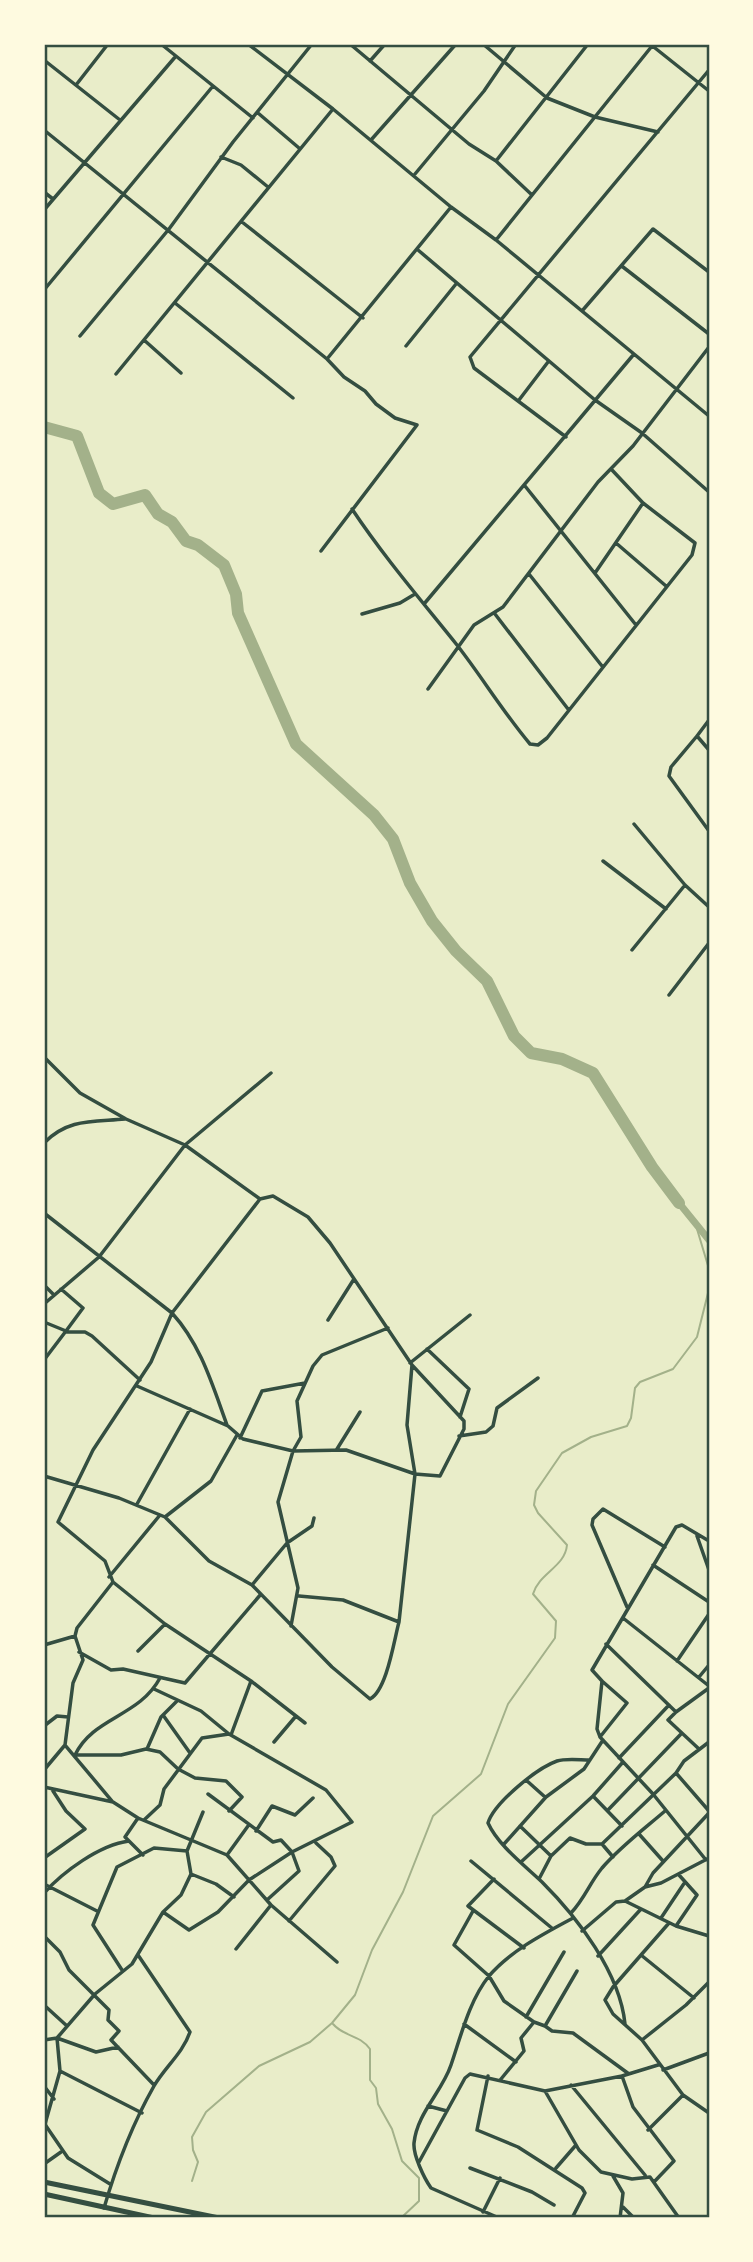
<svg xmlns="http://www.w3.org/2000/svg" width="753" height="2262" font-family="'Source Sans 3',sans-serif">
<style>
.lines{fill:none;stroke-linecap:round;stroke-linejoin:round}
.stream{stroke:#a3b18a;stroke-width:2}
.canal{stroke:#a3b18a;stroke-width:7}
.river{stroke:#a3b18a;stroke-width:12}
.minor{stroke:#344e41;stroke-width:3.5}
.primary{stroke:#344e41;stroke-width:5}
.neatline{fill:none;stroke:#344e41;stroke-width:2.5}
</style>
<rect width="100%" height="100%" fill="#e9edc9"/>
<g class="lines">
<path class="stream" d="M697 1229 709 1269
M333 2024C344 2037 359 2034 370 2049V2080L376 2088 378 2104 392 2129 402 2161 419 2178V2201L401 2218
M192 2181 198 2162 193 2150 192 2137 206 2112 259 2066 310 2042 332 2023 355 1995 372 1950 403 1892 433 1816 481 1774 508 1704 555 1638 556 1621 533 1594C539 1573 565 1567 567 1545L538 1513 534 1505 536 1491 562 1453 591 1437 627 1426 631 1418 635 1388 640 1382 673 1369 697 1337 709 1289"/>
<path class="canal" d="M679 1203 709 1240"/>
<path class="river" d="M44 427 77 436 99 493 113 504 145 495 158 514 172 522 186 541 198 545 224 565 236 594 238 613 296 744 374 815 393 839 410 883 432 921 456 951 487 981 514 1036 531 1053 562 1059 593 1073 652 1167 679 1203"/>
<path class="minor" d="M161 44 253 118
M248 44 333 109 451 207 496 240 709 416
M350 44 469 144 496 161
M483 44 547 98 595 117 658 132
M650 44 709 91
M44 60 120 120
M370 61 385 44
M76 85 108 44
M258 113 299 148
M44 130 327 359 344 377 365 391 376 404 395 418 417 425 321 551
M371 140 456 44
M221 157 241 165 268 187
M415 174 484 91 516 44
M44 192 53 199
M532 195 496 161 588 44
M44 210 176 56
M242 222 363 318
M496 240 652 46
M418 250 595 400 642 433 709 492
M623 267 709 334
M44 290 213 86
M175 303 293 398
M582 311 653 229 709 272
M80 336 169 229 233 142 312 44
M144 340 181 373
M406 346 456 284
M327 359 451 207
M116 374 333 109
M519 400 548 362
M566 437 474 368 470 357 709 70
M525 486 636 625
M352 509C384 557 421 600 457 645 482 677 503 712 530 744L538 745 547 738 692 555 695 543 643 503
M616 543 666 586
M595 573 643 503 612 470
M529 574 602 666
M424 604 634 354
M362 614 400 603 415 594
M495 614 568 709
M428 689 474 625 503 607 598 482 633 446 709 347
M709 720 697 736 709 750
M697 736 671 767 669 776 709 831
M634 824 685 885 709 907
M603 861 666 909
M632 950 685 885
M669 995 709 943
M44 1057 80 1093 126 1119 185 1145 260 1199 172 1313 151 1362 93 1450 58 1522 105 1561 113 1582 165 1624 251 1681 305 1723
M44 1143C68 1118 94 1122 125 1119
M44 1213 172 1313C201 1345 212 1384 227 1425
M44 1285 54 1295
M61 1289 83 1308 66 1331
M44 1304 99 1257 185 1145 271 1073
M328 1320 354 1279
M44 1322 66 1331 44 1360
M66 1332H85L92 1336 140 1380
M427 1349 469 1389 460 1417
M410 1363 470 1315
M137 1386 228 1426 243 1439 293 1451 346 1450 415 1474 440 1476 464 1429V1421L412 1365 330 1243 308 1217 273 1196 260 1199
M459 1436 486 1432 493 1426 497 1408 538 1378
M240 1438 262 1391 305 1383
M337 1449 360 1412
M44 1476 119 1498 165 1517 209 1561 252 1585 332 1667 370 1699C387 1690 394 1640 399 1622
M137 1504 190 1409
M165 1517 211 1481 237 1435
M697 1536 709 1570
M653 1565 709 1602
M109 1577 160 1515
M252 1585 287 1543 312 1526 314 1518
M299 1596 343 1600 399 1622 415 1474 407 1425 412 1365
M627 1607 592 1525 593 1519 603 1509 665 1547
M623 1618 709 1686
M291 1626 298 1588 278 1502 293 1451 301 1437 297 1401 313 1366 322 1355 388 1328
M606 1644 676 1712 709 1688
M44 1645 75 1636
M138 1651 165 1624
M79 1652 111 1670 123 1669 185 1683 261 1594
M677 1661 709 1614
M699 1677 709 1665
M160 1678C139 1717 93 1717 75 1755H121L146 1749 160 1752 178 1769 195 1778 226 1781 242 1797 229 1811
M154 1689 201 1711 229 1734 326 1790 352 1822 292 1852 249 1880 218 1912 189 1930 163 1912
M676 1712 668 1720 699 1749
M163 1715 190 1753
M44 1726 57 1716 68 1717
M231 1735 251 1681
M600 1737 627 1703 602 1681
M274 1742 296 1716
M65 1745 112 1801
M147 1749 161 1717 177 1701
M619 1758 669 1705
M590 1760C580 1760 566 1758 557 1761 537 1768 494 1803 488 1823 498 1845 524 1865 542 1882 578 1918 620 1973 625 2024
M44 1770 65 1745 73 1683 83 1660 75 1636 77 1628 113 1582
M676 1773 709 1811
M526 1780 545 1797
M44 1787 113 1802 138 1818 227 1855 271 1905 337 1962
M208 1794 273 1842 281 1840 292 1852 299 1871 267 1900
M593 1796 622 1826
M608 1810 681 1734
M144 1820 160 1805 164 1789 202 1738 229 1734
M520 1826 551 1856
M256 1831 272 1806 295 1815 313 1798
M639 1834 663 1861
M129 1841 143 1855
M504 1844 546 1797 584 1769 603 1740
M602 1844 676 1773 684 1761 709 1742
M227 1855 248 1826
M44 1858 85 1829 66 1811 53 1791
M706 1860 653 1794 600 1737 597 1729 602 1681 592 1670 676 1527 682 1525 709 1541
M471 1861 553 1929
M521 1862 593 1796 623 1762
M191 1874 216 1884 234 1897
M494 1879 468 1906 524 1948
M539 1879 551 1856 570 1838 586 1844H602L613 1857
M44 1884 97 1911
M645 1887 653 1873 709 1813
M44 1893C63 1872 99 1845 129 1841L125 1837 138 1818
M625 1901 676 1926 709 1936
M473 1911 454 1945 489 1976 504 2001 534 2022 521 2038 524 2051 501 2079
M571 1913C585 1898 589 1884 602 1868 620 1847 644 1829 665 1811
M661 1918 685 1882
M289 1921 335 1866 331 1857 316 1843
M669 1923 613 1987 605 2000 613 2014 642 2040 683 2095 709 2113
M676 1926 697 1895 679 1875
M582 1931 616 1902 625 1901 645 1887 661 1883 709 1858
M44 1936 60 1952 69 1970 109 2010 108 2020 119 2031 111 2040 154 2085
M236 1949 271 1905
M641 1955 694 1998
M598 1956 641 1909
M122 1970 93 1925 117 1867 154 1848 187 1851
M44 2005 67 2026
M526 2017 564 1952
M534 2022 545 2026 577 1971
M464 2024 516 2062
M545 2026 552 2031 573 2033 629 2074
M44 2040 57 2038 96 2052 118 2047
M642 2040 686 2005 709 1982
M663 2070 709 2053
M60 2071 142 2113
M488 2076 477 2130 518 2147 582 2188 585 2193 572 2218
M622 2076 633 2107 674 2161 654 2182
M571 2085 645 2175
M44 2086 54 2099
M545 2091 579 2150 601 2172 632 2179 650 2177 679 2218
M428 2106 447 2111
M44 2123 68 2158 110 2184
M45 2124 60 2071 57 2038 95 1994 132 1964 163 1912 181 1895 191 1874 187 1851 203 1812
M648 2130 683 2095
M419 2162 465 2078 470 2074 545 2091 622 2076 658 2065
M44 2164 61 2152
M470 2168 532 2192 554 2205
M556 2168 576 2145
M613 2176 623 2193 620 2218
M623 2207 634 2218
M104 2208C116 2167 133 2123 154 2086 165 2067 183 2053 190 2032L138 1955
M483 2212 500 2178
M499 2218 431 2188C424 2178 413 2155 414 2143 417 2113 442 2092 451 2065 461 2036 469 2001 489 1976 510 1951 545 1933 573 1918"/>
<path class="primary" d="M44 2182 219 2218
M44 2194 154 2218"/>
</g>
<rect width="753" height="2262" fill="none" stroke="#fefae0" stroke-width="91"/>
<rect x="46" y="46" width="662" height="2170" class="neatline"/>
</svg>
